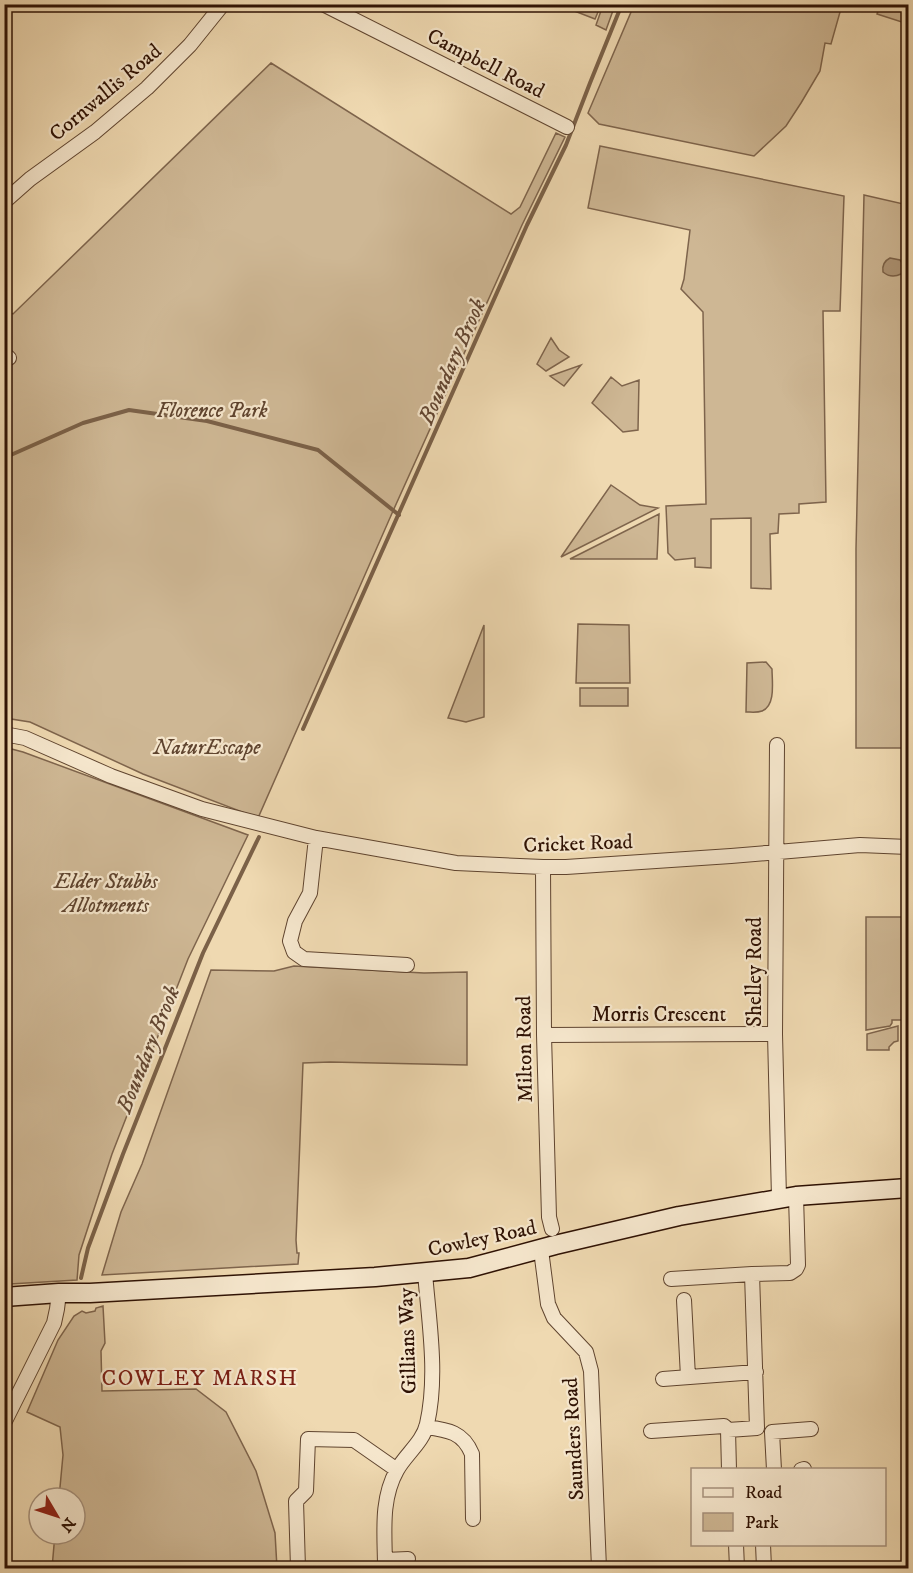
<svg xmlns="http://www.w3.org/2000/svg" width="913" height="1573" font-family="'IM FELL DW Pica',serif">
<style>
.green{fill:#ceb794;stroke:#7e644c;stroke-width:1.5}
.water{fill:#ae9576;stroke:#7b6148;stroke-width:1.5}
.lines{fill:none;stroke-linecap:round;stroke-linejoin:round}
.stream{stroke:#7b6148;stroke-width:4}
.street-casing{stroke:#5f442f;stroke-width:16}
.secondary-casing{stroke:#2f1204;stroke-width:21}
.street{stroke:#f5e6cc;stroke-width:14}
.secondary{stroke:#f5e6cc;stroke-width:18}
.labels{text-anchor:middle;stroke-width:4.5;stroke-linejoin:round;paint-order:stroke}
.street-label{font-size:21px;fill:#2f1204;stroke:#f5e6cc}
.park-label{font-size:21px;font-style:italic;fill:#5f442f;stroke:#f5e6cc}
.water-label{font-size:22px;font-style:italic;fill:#624632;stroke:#f5e6cc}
.neighbourhood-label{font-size:22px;letter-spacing:1.5px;fill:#7a1f14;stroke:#f5e6cc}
</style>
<rect width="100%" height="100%" fill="#efd9b1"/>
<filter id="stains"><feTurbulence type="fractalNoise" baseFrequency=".00333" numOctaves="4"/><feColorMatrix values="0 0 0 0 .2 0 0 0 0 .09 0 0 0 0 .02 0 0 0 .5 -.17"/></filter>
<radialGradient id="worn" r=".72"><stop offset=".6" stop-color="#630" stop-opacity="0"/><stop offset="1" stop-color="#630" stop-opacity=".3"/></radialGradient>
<path class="green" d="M559 5H601L595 19Z
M603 5H615L606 30 596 25Z
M634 5V4L842 5 831 44 825 43 820 71 801 103 786 126 754 156 599 124 588 113Z
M880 5H908V24L877 14Z
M271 63 511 214 520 207 556 133 565 137 522 225 393 511 258 818 143 774 30 722 5 718V311L13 314Z
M600 146 844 196 840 311H823L826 502 799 504V513L779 514 778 533 770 534 771 589 751 588V518L711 519V568L695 567V558L675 560 668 553 666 506 706 504 703 312 681 289 684 279 690 230 588 208Z
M864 195 908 205V748H856V549Z
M551 338 559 350 569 357 546 371 537 364Z
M581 365 564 386 550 376Z
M611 377 622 386 639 380 638 430 623 432 592 403Z
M611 485 640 505 658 508 561 557Z
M659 514 657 559H570Z
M578 624 629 625 630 683H576Z
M484 625V717L466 722 448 718Z
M766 662 772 669C772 681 776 706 762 711 757 713 751 712 746 712L747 663Z
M580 688H628V706H580Z
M4 747 23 752 248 835 188 959 112 1154 79 1255 77 1280 10 1284 4 1200Z
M866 917H908V1020H892V1023L890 1026 866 1030Z
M294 966 424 973 467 972V1065L330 1062 303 1063 296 1240 297 1253H299L298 1264 102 1275 121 1212 142 1164 211 970 274 971Z
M898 1026V1041L894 1042 889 1047V1050H867V1034Z
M103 1306 105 1343 101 1351 102 1391 196 1389 226 1412 256 1471 275 1533 277 1568H52L55 1534H75V1498H59L63 1455 60 1427 27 1412 58 1340 74 1316 82 1311 86 1313 95 1311 96 1308Z"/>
<path class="water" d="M890 258 900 260 904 266V271L901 274C895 277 889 277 883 272 882 266 884 261 890 258Z"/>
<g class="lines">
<path class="stream" d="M4 458 83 423 129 410 207 421 318 450 399 515
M303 729 527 225 566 145 590 83 622 4
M81 1278 88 1248 123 1154 203 953 259 837"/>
<defs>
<path id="street" d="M323 4 567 127
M4 202 30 179 95 132 147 88 190 45 223 4
M4 354 9 358
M4 734 25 738 111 776 202 809 316 838 456 863 543 867H566L731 856 860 845 908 847
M777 745 775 1034 779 1198
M316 838 310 893 295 921 290 941 294 952 304 959 407 965
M543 867 544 1035 549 1217 552 1229
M544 1035 775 1034
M541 1250 548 1304 554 1318 586 1352 591 1371 599 1568
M671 1279 752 1274
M684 1300 688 1377
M663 1379 756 1372
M4 1423 54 1323 57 1309 59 1293
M426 1427C448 1430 463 1432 472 1454L473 1519
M728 1430 729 1470
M651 1431 724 1426 728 1430 757 1428 752 1274 790 1273 796 1269 798 1265 796 1196
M774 1470 772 1432 811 1429
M801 1470 804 1469
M736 1544 737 1568
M763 1544 764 1568
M385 1560 408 1559
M298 1568 296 1501 306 1491 308 1439 354 1440 397 1470
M385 1568C385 1535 380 1500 397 1470 406 1454 423 1442 427 1424 438 1376 429 1322 425 1273"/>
<path id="secondary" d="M4 1297 59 1293H90L375 1277 469 1268 555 1245 679 1216 796 1196 908 1188"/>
</defs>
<use href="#street" class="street-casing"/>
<use href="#secondary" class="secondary-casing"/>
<use href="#street" class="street"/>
<use href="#secondary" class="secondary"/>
</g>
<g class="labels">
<g class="street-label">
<text transform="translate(486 63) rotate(27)" y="7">Campbell Road</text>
<text transform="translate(105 92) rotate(-40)" y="7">Cornwallis Road</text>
<text transform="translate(578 843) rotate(-2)" y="7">Cricket Road</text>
<text transform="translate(754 972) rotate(-90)" y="7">Shelley Road</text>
<text x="659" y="1021">Morris Crescent</text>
<text transform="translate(524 1049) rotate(-91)" y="7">Milton Road</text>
<text transform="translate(482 1238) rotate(-12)" y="7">Cowley Road</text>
<text transform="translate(407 1341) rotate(-92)" y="7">Gillians Way</text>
<text transform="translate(573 1439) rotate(-93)" y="7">Saunders Road</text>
</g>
<g class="park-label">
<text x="212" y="417">Florence Park</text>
<text x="207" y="754">NaturEscape</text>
<text x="106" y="888">Elder Stubbs<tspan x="106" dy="24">Allotments</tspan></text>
</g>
<g class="water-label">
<text transform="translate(451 361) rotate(-66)" y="8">Boundary Brook</text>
<text transform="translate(147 1049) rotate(-68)" y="8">Boundary Brook</text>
</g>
<g class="neighbourhood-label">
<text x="200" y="1385">COWLEY MARSH</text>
</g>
</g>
<rect width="913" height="1573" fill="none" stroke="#efd9b1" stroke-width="24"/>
<rect x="6" y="6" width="901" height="1561" fill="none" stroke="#2f1204" stroke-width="3"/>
<rect x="12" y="12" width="889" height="1549" fill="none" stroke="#2f1204" stroke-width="1.5"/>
<rect x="691" y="1468" width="195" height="78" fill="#f5e6cc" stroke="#a6917c" stroke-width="1.5"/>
<rect x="703" y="1488" width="30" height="9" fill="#f5e6cc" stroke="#a6917c" stroke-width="1.5"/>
<text x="745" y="1498" font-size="18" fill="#2f1204">Road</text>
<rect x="703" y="1513" width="30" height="18" fill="#ceb794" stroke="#a6917c" stroke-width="1.5"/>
<text x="745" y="1528" font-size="18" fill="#2f1204">Park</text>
<g transform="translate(57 1516) rotate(129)"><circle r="28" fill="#f5e6cc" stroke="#a6917c" stroke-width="1.5"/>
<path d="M0-4.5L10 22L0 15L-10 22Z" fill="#8f2418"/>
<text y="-9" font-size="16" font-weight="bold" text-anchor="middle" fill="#2f1204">N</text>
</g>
<rect width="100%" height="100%" filter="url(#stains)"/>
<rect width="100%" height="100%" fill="url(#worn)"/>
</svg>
